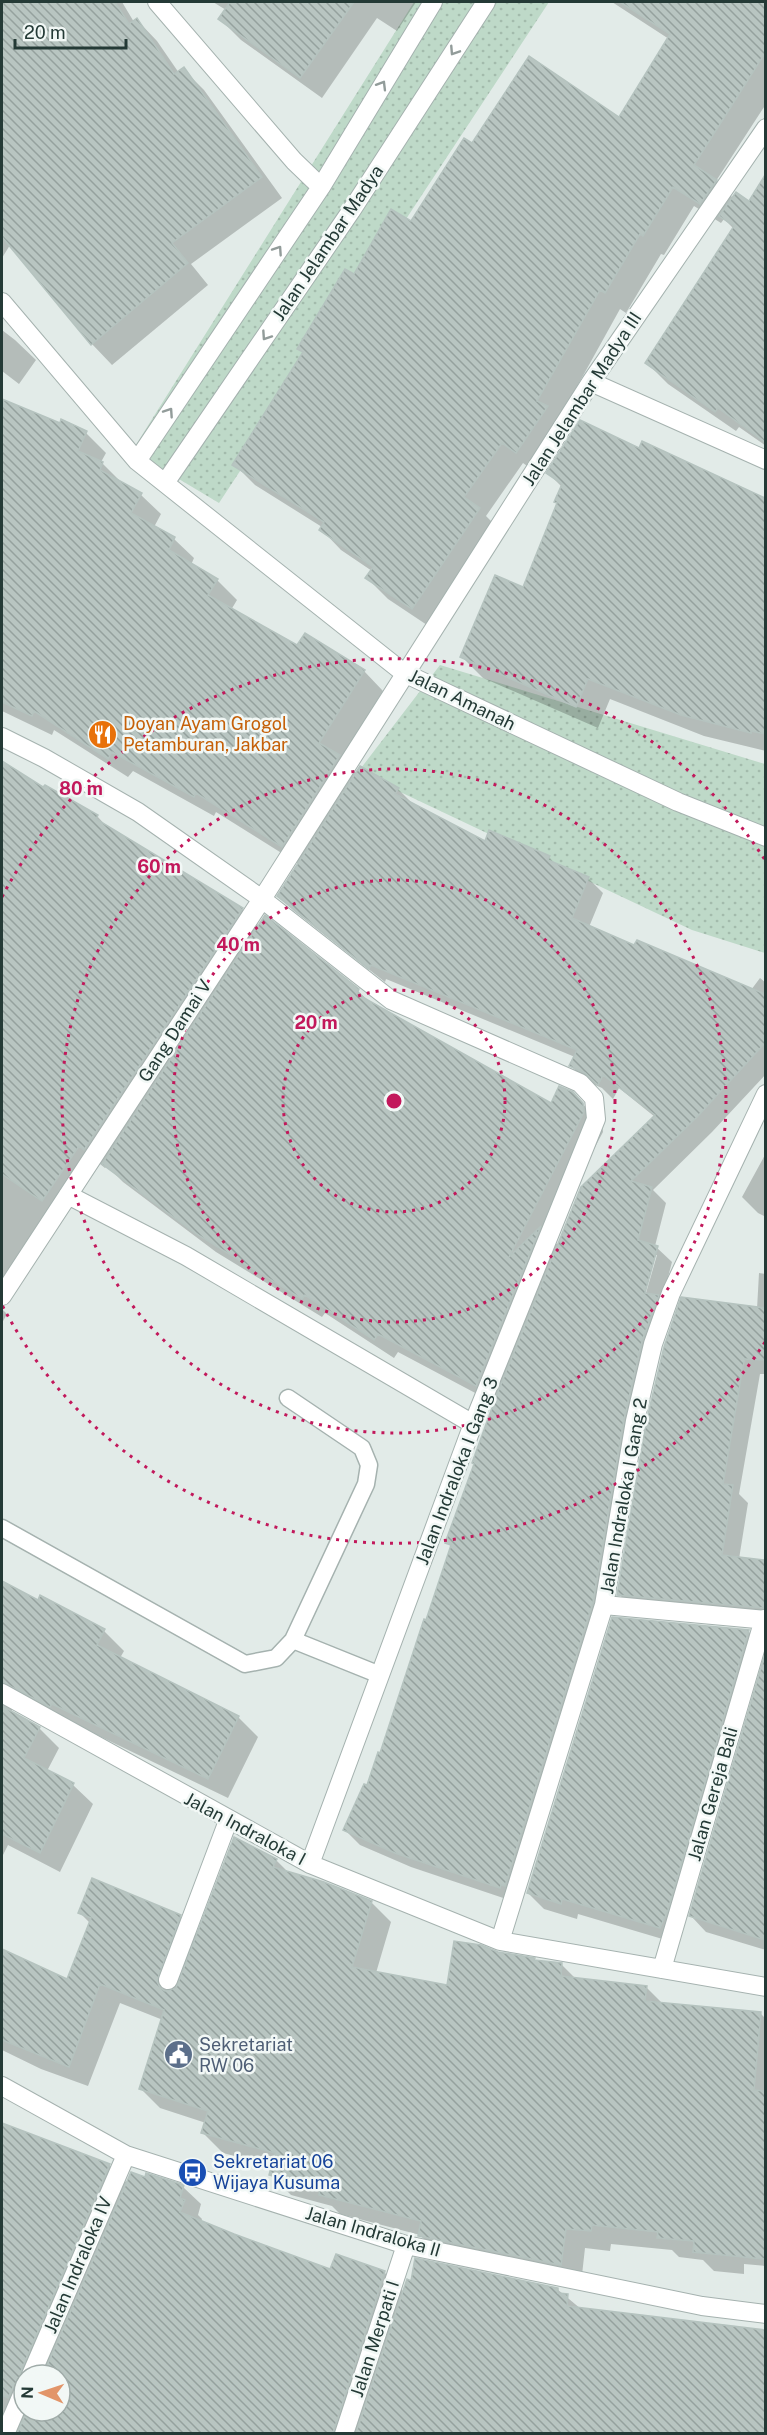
<svg xmlns="http://www.w3.org/2000/svg" width="767" height="2435" font-family="'Public Sans',sans-serif">
<style>
.green{fill:url(#green-dots)}
.shadow{fill:#0003;fill-rule:evenodd}
.building{fill:url(#building-back-hatch);stroke:#b5c3bf;stroke-width:1.5}
.lines{fill:none;stroke-linecap:round;stroke-linejoin:round}
.service-casing{stroke:#a5b2af;stroke-width:19}
.minor-casing{stroke:#a5b2af;stroke-width:20}
.service{stroke:#fff;stroke-width:16}
.minor{stroke:#fff;stroke-width:18}
.oneway{stroke:#929c9a}
.ring{fill:none;stroke:#c2185b;stroke-width:3;stroke-dasharray:3 6}
.labels{text-anchor:middle;stroke-width:5;stroke-linejoin:round;paint-order:stroke}
.street-label{font-size:18px;fill:#243a36;stroke:#f2f8f6}
.food-label{font-size:18px;fill:#c56008;stroke:#f2f8f6;text-anchor:start}
.service-label{font-size:18px;fill:#4e5e75;stroke:#f2f8f6;text-anchor:start}
.transit-label{font-size:18px;fill:#164399;stroke:#f2f8f6;text-anchor:start}
.centre{fill:#c2185b;stroke:#f2f8f6;stroke-width:3}
.ring-label{font-size:18px;text-anchor:middle;font-weight:bold;fill:#c2185b;stroke:#f2f8f6;stroke-width:5;stroke-linejoin:round;paint-order:stroke}
</style>
<defs>
<pattern id="green-dots" width="8" height="8" patternUnits="userSpaceOnUse" patternTransform="scale(1.5)"><rect width="8" height="8" fill="#bed9c8"/><path d="M2 2h.1M6 6h.1" fill="none" stroke="#a3bbac" stroke-width="1.8" stroke-linecap="round"/></pattern>
<pattern id="building-back-hatch" width="6" height="6" patternUnits="userSpaceOnUse" patternTransform="scale(1.5)"><rect width="6" height="6" fill="#b8c5c1"/><path d="M-1 5l2 2M0 0l6 6M5-1l2 2" fill="none" stroke="#95a19e"/></pattern>
</defs>
<rect width="100%" height="100%" fill="#e2ebe8"/>
<path class="green" d="M414 2H549L219 503 132 451Z
M440 665 765 764V953L692 930 358 772Z"/>
<path class="shadow" d="M2 2H122L134 22 137 20 157 41 179 73 183 69 204 90 282 198 191 264 208 285 112 365 92 344 10 245 2 258Z
M213 2H416L397 31 377 18 322 98 241 40 220 19 226 10Z
M612 2H766V104L716 181 733 198 753 205 766 187V446L739 427 736 431 668 384 647 363 734 229 724 219 721 223 694 206 664 255 661 254 626 313 620 309 559 419 537 473 523 463 486 516 499 529 433 629 388 599 367 578 372 571 341 550 321 529 322 527 255 485 234 464 304 353 299 348 354 276 412 223 472 145 620 120 669 39Z
M2 330 15 340 36 360 19 384 2 371Z
M12 405 86 433 106 453 101 462 122 483 141 495 161 514 154 527 174 539 194 558 191 565 217 580 237 600 231 610 298 647 364 671 383 691 342 758 357 774 398 789 413 804 485 843 549 857 556 865 588 878 603 893 589 927 635 947 751 990 760 978 766 983V1074L712 1132 653 1190 666 1203 655 1246 672 1262 662 1300 657 1357 638 1434 607 1618 515 1902 411 1867 360 1845 345 1830 368 1787 381 1755 452 1548 447 1542 496 1404 398 1352 394 1358 325 1313 322 1317 216 1252 123 1182 107 1166 105 1168 100 1164 63 1220 50 1211 2 1288V763L44 789 97 816 109 829 242 909 259 926 358 991 373 1005 551 1105 573 1094 602 1124 603 1132 548 1236 559 1246 655 1117 619 1088 613 1099 602 1088 586 1081 571 1066 575 1057 386 979 385 982 294 911 279 896 299 864 216 812 214 816 133 771 128 777 54 730 52 735 2 711V432ZM654 1255H657L644 1300H641Z
M643 443 766 500V751L704 736 610 699 598 728 483 678 462 657 524 589 558 504 562 487 548 473 640 450Z
M766 1153V1217L758 1213 742 1197Z
M759 1273 766 1274V1374H760L739 1494 748 1503 739 1559 766 1562V1622L634 1610 619 1594 757 1309Z
M2 1309 7 1314 2 1323Z
M2 1583 38 1602 41 1597 104 1631 124 1651 120 1658 238 1717 258 1737 228 1798 72 1723 16 1703 11 1712 39 1728 59 1748 47 1771 73 1785 93 1804 60 1872 8 1845 2 1857Z
M748 1631 764 1647 676 1943 578 1914 577 1919 544 1909 528 1893Z
M766 1659V1950L706 1932 691 1916Z
M276 1860 289 1873 371 1902 391 1922 376 1973 448 1987 497 1953 562 1965 577 1980 646 1987 663 2004 760 2013 766 2019V2266L744 2264V2274L714 2271 703 2260 679 2257 672 2250 611 2244 610 2251 585 2248 581 2284 440 2256 420 2235 340 2214 332 2206 291 2195 271 2175 273 2166 223 2153 203 2133 206 2123 160 2108 140 2088 163 2020 120 2003 88 2086 41 2069 2 2050V1951L68 1981 90 1923 79 1912 180 1916 199 1935Z
M2 2125 109 2165 128 2184 146 2179 183 2187 201 2204 198 2215 202 2219 201 2222 331 2271 336 2256 385 2273 404 2292 557 2289 581 2309 764 2334 766 2434H2ZM24 2375H60V2411H24Z"/>
<path class="building" d="M2 2H115L129 24 137 18 174 74 184 67 262 177 172 243 188 263 91 345 2 237Z
M230 2H354L300 78 218 19Z
M620 2H765V53L694 165 717 180 700 204 673 187 643 236 640 234 605 293 600 290 537 401 548 406 516 453 502 443 464 497 480 508 412 609 365 578 373 567 319 530 324 522 232 465 303 352 297 349 345 269 354 274 391 209 411 221 464 138 472 143 529 56 619 117 670 34Z
M765 175V442L718 408 715 412 645 363 734 226 719 216 736 192 749 201Z
M2 399 60 423 61 419 87 431 78 451 103 462 100 470 142 493 131 513 175 537 169 550 218 579 208 595 297 645 305 633 365 670 319 743 340 755 282 847 196 793 194 797 112 752 108 759 34 711 32 716 2 702Z
M580 420 639 448 642 441 765 498V734L751 731V733L681 715 588 679 576 707 460 657 495 575 523 587 557 503 554 502 562 484 546 473Z
M2 761 43 787 45 785 98 815 96 819 243 908 84 1150 79 1146 42 1201 2 1174Z
M360 766 399 788 395 794 485 841 489 830 550 856 548 860 589 877 572 918 634 945 637 940 765 994V1043L697 1117 631 1181 652 1187 638 1240 658 1246 645 1293 659 1295 642 1341 624 1419 593 1602 505 1886 501 1885 500 1888 395 1853 343 1830 364 1784 367 1785 378 1752 380 1753 424 1619 426 1620 451 1545 445 1543 474 1464 472 1463 497 1394 581 1187 655 1115 603 1075 598 1085 585 1073 569 1066 577 1050 371 965 369 969 277 896Z
M265 915 359 989 357 994 551 1103 559 1086 573 1092 583 1103 584 1112 509 1257 541 1226 476 1386 378 1334 374 1340 305 1295 302 1299 195 1233 102 1164Z
M681 1297 765 1308V1360L745 1359 743 1366 723 1484 733 1485 722 1555 765 1560V1608L617 1595 646 1423 664 1347Z
M2 1581 38 1600 40 1595 105 1629 97 1645 239 1716 208 1779 52 1704 50 1707 2 1682Z
M612 1617 749 1630 668 1910 660 1928 562 1899 561 1904 527 1893Z
M765 1654V1940L689 1916Z
M2 1706 40 1727 24 1758 74 1783 40 1853 2 1834Z
M234 1837 277 1859 273 1867 324 1882 372 1901 352 1967 447 1985 454 1941 481 1945 498 1952 535 1958 534 1960 562 1963 561 1976 647 1986 645 2001 761 2012 754 2090 765 2091V2259L693 2252 694 2241 657 2238 658 2232 592 2225 591 2231 566 2229 561 2265 418 2236 421 2221 319 2195 320 2189 269 2175 275 2153 201 2133 208 2111 139 2089 164 2010 100 1984 69 2067 2 2040V1949L67 1979 91 1918 78 1913 92 1878 181 1915 157 1981 160 1988 165 1991 176 1988Z
M2 2123 110 2164 21 2371V2379L14 2385 8 2398 2 2395Z
M131 2172 145 2177 146 2173 184 2185 180 2198 185 2200 180 2212 234 2234 330 2269 336 2254 385 2271 333 2433H17L27 2411H60V2375H43Z
M415 2258 558 2288V2293L568 2294 567 2306 765 2330V2433H356L407 2279 411 2281Z"/>
<g class="lines">
<defs>
<path id="service" d="M2 1528 245 1664 276 1658 293 1640 366 1484 369 1465 362 1448 288 1398
M293 1640 380 1675"/>
<path id="minor" d="M157 2 294 161 321 187
M2 302 137 461 404 673 678 802 766 837
M591 382 766 460
M137 461 321 187 433 2
M165 483 351 211 486 2
M2 737 44 758 138 812 262 899 391 1000 580 1083 594 1098 596 1119 473 1424 310 1864
M68 1195 186 1256 473 1424
M2 1296 262 899 591 382 766 128
M604 1605 766 1620
M2 1693 310 1864 500 1941 766 1987
M500 1941 604 1605 635 1421 653 1344 671 1293 766 1094
M662 1969 764 1619
M168 1980 228 1821
M2 2086 126 2155 406 2245 702 2306 766 2314
M31 2375 126 2155
M5 2434 24 2390
M344 2434 406 2245"/>
</defs>
<use href="#service" class="service-casing"/>
<use href="#minor" class="minor-casing"/>
<use href="#service" class="service"/>
<use href="#minor" class="minor"/>
</g>
<defs><path id="oneway-chevron" d="M-2-3.5L2.5 0L-2 3.5" fill="none" stroke-width="1.6" stroke-linecap="round" stroke-linejoin="round" transform="scale(1.5)"/></defs>
<g class="oneway">
<use href="#oneway-chevron" transform="translate(454 51) rotate(123)"/>
<use href="#oneway-chevron" transform="translate(382 85) rotate(-59)"/>
<use href="#oneway-chevron" transform="translate(278 250) rotate(-56)"/>
<use href="#oneway-chevron" transform="translate(266 336) rotate(124)"/>
<use href="#oneway-chevron" transform="translate(169 412) rotate(-56)"/>
</g>
<g class="ring">
<circle cx="394" cy="1101" r="111"/>
<circle cx="394" cy="1101" r="221"/>
<circle cx="394" cy="1101" r="332"/>
<path d="M765 1342A442 442 0 0 1 2 1305M2 897A442 442 0 0 1 765 860"/>
</g>
<defs>
<symbol id="restaurant-disc" viewBox="-11 -11 22 22"><circle r="9.5" fill="#e8710a" stroke="#f2f8f6"/><path d="M-5-6h1v4h1v-4h1v4h1v-4h1v5L-1.5 .5V6h-2V.5L-5-1ZM5-6V6H3V1.5H1.5Q1.5-4 5-6Z" fill="#fff"/></symbol>
<symbol id="civic-disc" viewBox="-11 -11 22 22"><circle r="9.5" fill="#5c6f8a" stroke="#f2f8f6"/><path d="M-.6-6.5H3V-4.5H.6V-3L4-1V1h2V6H-6V1h2V-1L-.6-3ZM-1.2 2.5V6h2.4V2.5Z" fill="#fff"/></symbol>
<symbol id="bus-disc" viewBox="-11 -11 22 22"><circle r="9.5" fill="#1a4fb4" stroke="#f2f8f6"/><path d="M-5-6H5V4H4V6H2V4H-2V6H-4V4H-5ZM-3.5-4V0h7V-4ZM-3.5 1.2v1.5H-2V1.2ZM2 1.2v1.5H3.5V1.2Z" fill="#fff"/></symbol>
</defs>
<g fill-rule="evenodd">
<use href="#restaurant-disc" x="86" y="718" width="33" height="33"/>
<use href="#civic-disc" x="162" y="2038" width="33" height="33"/>
<use href="#bus-disc" x="176" y="2156" width="33" height="33"/>
</g>
<g class="labels">
<g class="street-label">
<text transform="translate(328 243) rotate(-56)" y="6">Jalan Jelambar Madya</text>
<text transform="translate(582 399) rotate(-57)" y="6">Jalan Jelambar Madya III</text>
<text transform="translate(462 700) rotate(26)" y="6">Jalan Amanah</text>
<text transform="translate(175 1031) rotate(-57)" y="6">Gang Damai V</text>
<text transform="translate(457 1471) rotate(-69)" y="6">Jalan Indraloka I Gang 3</text>
<text transform="translate(624 1496) rotate(-80)" y="6">Jalan Indraloka I Gang 2</text>
<text transform="translate(713 1794) rotate(-74)" y="6">Jalan Gereja Bali</text>
<text transform="translate(245 1829) rotate(28)" y="6">Jalan Indraloka I</text>
<text transform="translate(373 2232) rotate(16)" y="6">Jalan Indraloka II</text>
<text transform="translate(78 2265) rotate(-67)" y="6">Jalan Indraloka IV</text>
<text transform="translate(375 2339) rotate(-72)" y="6">Jalan Merpati I</text>
</g>
<g class="food-label">
<text x="123" y="730">Doyan Ayam Grogol<tspan x="123" dy="21">Petamburan, Jakbar</tspan></text>
</g>
<g class="service-label">
<text x="199" y="2051">Sekretariat<tspan x="199" dy="21">RW 06</tspan></text>
</g>
<g class="transit-label">
<text x="213" y="2168">Sekretariat 06<tspan x="213" dy="21">Wijaya Kusuma</tspan></text>
</g>
</g>
<circle cx="394" cy="1101" r="9" class="centre"/>
<g class="ring-label">
<text x="81" y="795">80 m</text>
<text x="159" y="873">60 m</text>
<text x="238" y="951">40 m</text>
<text x="316" y="1029">20 m</text>
</g>
<rect width="767" height="2435" fill="none" stroke="#243a36" stroke-width="6"/>
<g transform="translate(42 2393) rotate(272)"><circle r="28" fill="#f2f8f6" stroke="#a0aca9" stroke-width="1.5"/>
<path d="M0-4.5L10 22L0 15L-10 22Z" fill="#e29569"/>
<text y="-9" font-size="16" font-weight="bold" text-anchor="middle" fill="#243a36">N</text>
</g>
<path d="M15 39v9h111v-9" fill="none" stroke="#243a36" stroke-width="3"/>
<text x="24" y="39" font-size="18" fill="#243a36" stroke="#f2f8f6" stroke-width="4.5" paint-order="stroke">20 m</text>
</svg>
